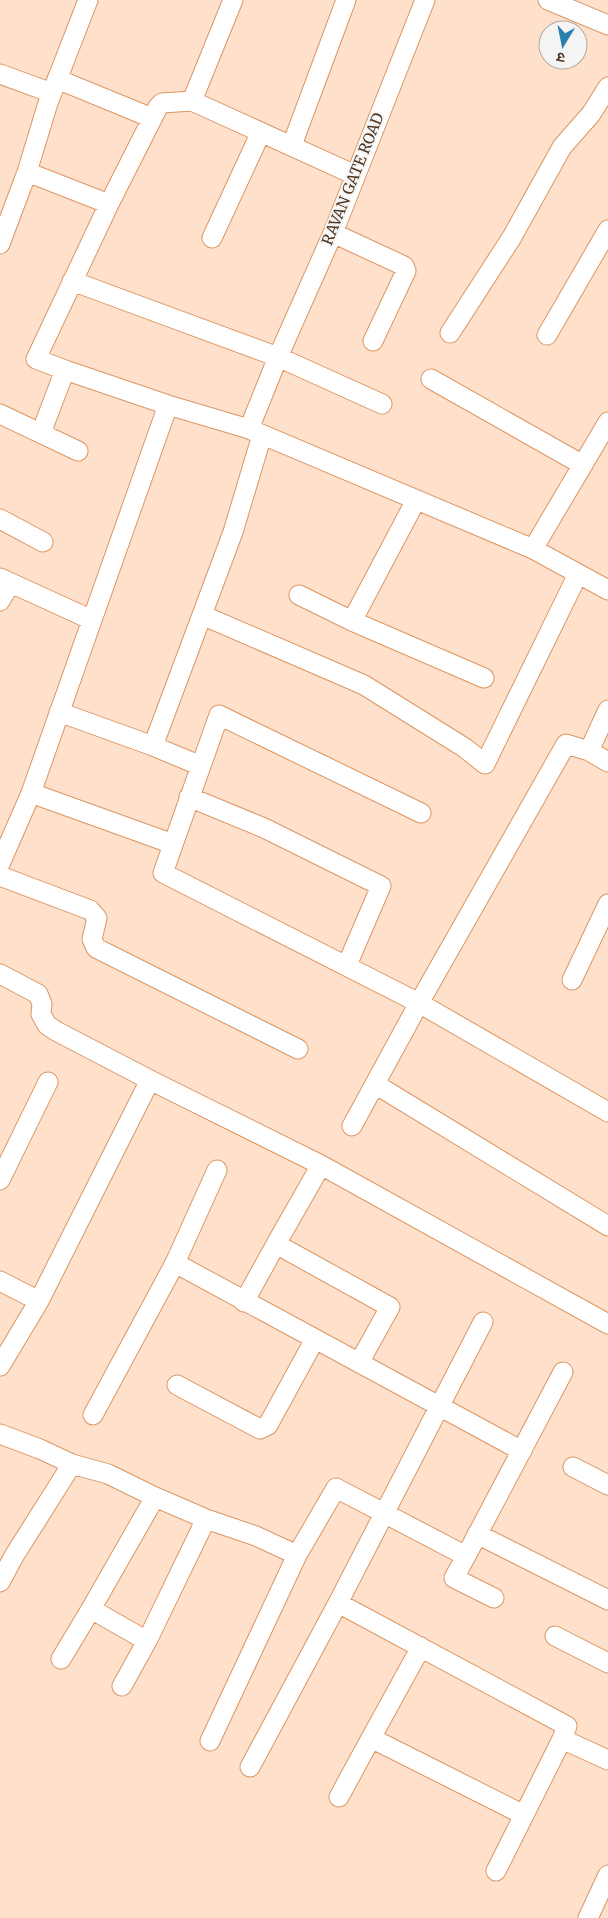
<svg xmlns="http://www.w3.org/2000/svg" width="608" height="1918" font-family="Merriweather,'Noto Sans Devanagari',serif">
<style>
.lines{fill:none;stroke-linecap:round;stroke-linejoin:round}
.minor-casing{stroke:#dc9662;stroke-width:21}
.minor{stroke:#fff;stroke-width:19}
.labels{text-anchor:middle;stroke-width:4;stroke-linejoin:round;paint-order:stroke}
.street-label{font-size:15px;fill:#51341e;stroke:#f4f4f4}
</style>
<rect width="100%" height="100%" fill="#fee0cb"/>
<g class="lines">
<defs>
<path id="minor" d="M425 0 333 233 278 357 249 429 533 549 608 422
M548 0 608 25
M0 74 52 93
M57 79 152 118
M192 101 233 0
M292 145 346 0
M27 172 109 204 36 359 65 370
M109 204 158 107 162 103 192 101 355 175
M333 233 404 266 406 271 373 341
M212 238 261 132
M0 244 27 172 48 103 88 0
M72 281 278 357 382 404
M450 333 512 237 562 147 591 114 608 87
M547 335 608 230
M431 379 583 465
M0 414 78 451
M41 433 65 370 168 405
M0 519 43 542
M533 549 608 590
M0 578 92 620 168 405 249 429
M299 595 352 621 416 500
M0 601 10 584
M202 615 364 685 465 748 485 764 578 574
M352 621 484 678
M59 712 153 746 233 532 262 435
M153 746 201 766
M589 751 608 762
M31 793 173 844
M189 797 264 828 381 886 347 965
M421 813 219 715 163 873 419 1003 608 1112
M0 864 31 793 92 620
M0 876 90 910 97 918 92 939 96 948 298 1049
M0 974 38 994 42 1004 41 1014 47 1025 56 1031 150 1080 321 1165 608 1324
M572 980 608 904
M375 1084 608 1226
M352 1126 419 1003 566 744 589 751 608 710
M217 1170 175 1263 522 1451
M0 1180 48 1082
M276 1244 321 1165
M0 1281 39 1301
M244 1302 276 1244 390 1307 359 1363
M0 1366 39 1301 150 1080
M177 1385 260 1429 268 1425 315 1339
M93 1415 175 1263
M0 1434 40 1449 72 1464 108 1474 155 1497 206 1519 256 1536 297 1555
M573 1467 608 1485
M477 1534 608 1600
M466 1556 454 1578 494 1598
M0 1582 14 1556 72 1464
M338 1603 567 1726 562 1739 608 1760
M91 1609 147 1641
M555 1636 608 1663
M61 1659 91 1609 155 1497
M122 1686 147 1641 206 1519
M371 1738 421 1647
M210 1741 297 1555 336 1488 466 1556 563 1372
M250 1767 338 1603 483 1322
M339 1797 371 1738 524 1815 562 1739
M496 1871 524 1815
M588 1918 608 1875"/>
</defs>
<use href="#minor" class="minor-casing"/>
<use href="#minor" class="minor"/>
</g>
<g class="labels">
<g class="street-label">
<text transform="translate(353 179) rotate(-68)" y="5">RAVAN GATE ROAD</text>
</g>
</g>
<g transform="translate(563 45) rotate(190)"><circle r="24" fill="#f4f4f4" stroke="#b3a79e"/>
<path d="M0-4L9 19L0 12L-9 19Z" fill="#2880af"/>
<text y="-8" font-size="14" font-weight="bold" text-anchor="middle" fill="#51341e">उ</text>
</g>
</svg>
